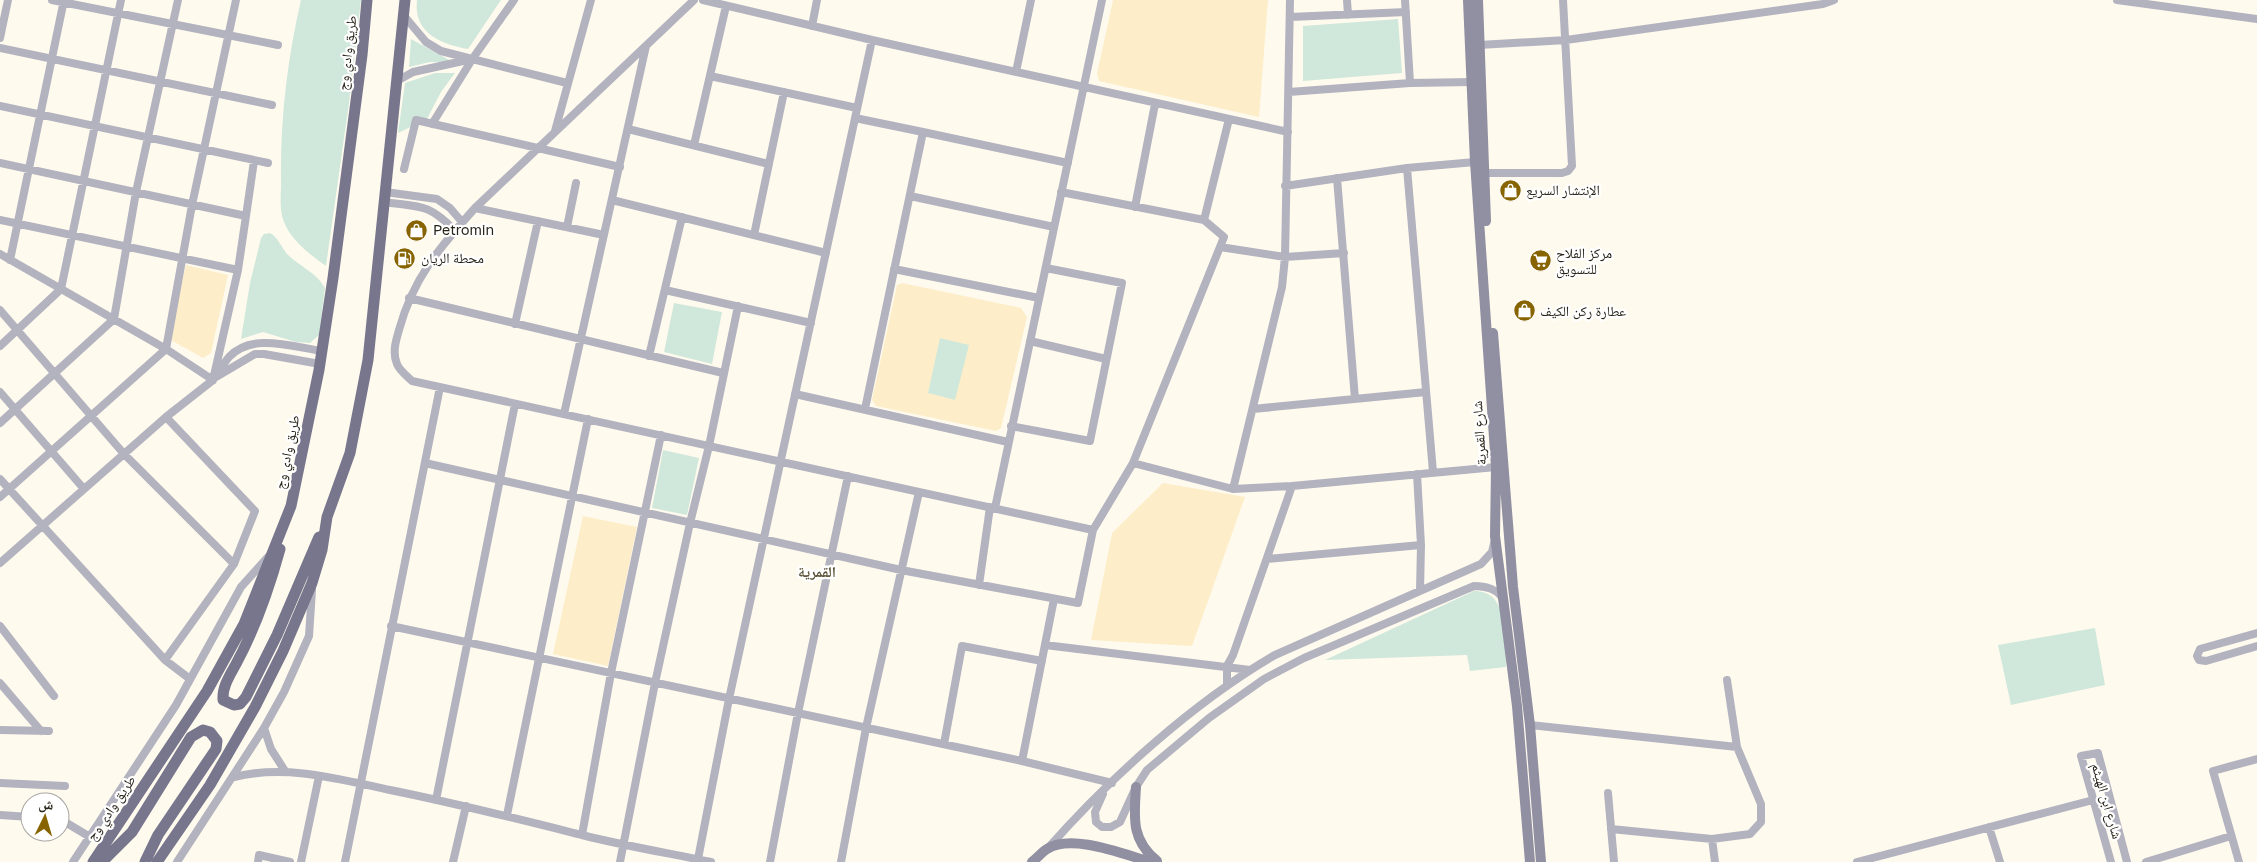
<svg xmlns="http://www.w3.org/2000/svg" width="2257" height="862" font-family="'Golos Text','Noto Naskh Arabic',sans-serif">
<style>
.built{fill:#fdeec9}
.green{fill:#d0e8db}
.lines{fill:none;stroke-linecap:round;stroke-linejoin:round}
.street{stroke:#b3b2bf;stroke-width:8}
.secondary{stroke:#918fa2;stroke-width:10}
.primary{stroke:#78768d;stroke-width:11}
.labels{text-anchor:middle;stroke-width:4.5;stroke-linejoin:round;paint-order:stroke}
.street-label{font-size:14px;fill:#272318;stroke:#fff}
.poi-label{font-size:14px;fill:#272318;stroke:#fff;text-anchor:start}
.neighbourhood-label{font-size:15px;font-weight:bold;fill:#5e543b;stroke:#fff}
</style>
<rect width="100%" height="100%" fill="#fffaee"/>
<path class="built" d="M1113 0H1268L1259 117 1099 81 1097 74Z
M186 265 228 275 211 353 203 358 169 339Z
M902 283 1021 308 1027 317 1001 428 996 431 876 406 872 400 897 285Z
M1163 483 1245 497 1192 646 1091 640 1112 533Z
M583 516 637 527 608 666 553 654Z"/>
<path class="green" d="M301 0H361L349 103 326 266C310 255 291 240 284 222 279 210 281 195 281 183 280 122 287 60 301 0Z
M417 0H501L468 49C441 44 413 33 417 0Z
M1398 19 1402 73 1303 81V26Z
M411 39 453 62H430L409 67Z
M435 73H455L441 92 427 119 398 133 405 83Z
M270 233C278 237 281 247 287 254 299 266 317 273 325 288L319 335 310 343 296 342 263 332 241 339 250 283 261 238 264 234Z
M674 303 722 312 712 364 664 352Z
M940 338 969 345 955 400 928 393Z
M663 450 699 458 687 515 652 508Z
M1474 591C1481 591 1490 593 1495 600 1506 613 1507 650 1506 667L1470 671 1467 655 1325 660Z
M2095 628 2105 685 2011 705 1998 645Z"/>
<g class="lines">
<path class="street" d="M52 0 278 45
M694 0 475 208C440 247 413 278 399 330 396 340 392 353 397 364 399 370 407 376 412 381L1093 530
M703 0 872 40 1288 132
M1347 0 1348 15
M1405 0 1410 83
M2117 0 2257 19
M405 17 426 42 441 51 567 83
M1290 17 1406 12
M812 26 817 0
M0 38 8 0
M1479 45 1566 40 1823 4 1834 0
M0 48 272 105
M1016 72 1031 0
M710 76 857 108
M397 81 413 72 472 59
M1289 92 1410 83 1473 82
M0 106 268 163
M855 118 923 132
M432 124 473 58 514 0
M628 129 769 164
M555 131 591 0
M694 145 726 6
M0 163 246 216 254 161
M1407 168 1433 472
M404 169 416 120 620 167
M1483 173H1562L1568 171 1572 166 1563 0
M1337 178 1355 399
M1285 186 1407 168 1475 162
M385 192 437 199 450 208 462 222
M910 196 1054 227
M612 200 826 253
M384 202C419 207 429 203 454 230
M1135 207 1155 104
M475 208 604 235
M0 220 238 270
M1204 220 1229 119
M567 227 576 183
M754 235 784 92
M1220 247 1285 257 1344 253
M0 254 166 349 213 380 166 417 0 563
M10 260 64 0
M894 269 1039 298
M665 290 811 323
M409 298 723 373
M0 310 124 454 234 564
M515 324 538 221
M1030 341 1106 359
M0 346 61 289 121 0
M649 356 682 217
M215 376C220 370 224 363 229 357 252 332 293 347 322 351
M216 377 255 354H264L320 364
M213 380 238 270 246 216
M0 392 84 489
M795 394 1008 442
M865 409 923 132 1068 163
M1253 409 1426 392
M564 414 646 46
M0 423 114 319 136 192 178 0
M1011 426 1090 441 1122 283 1046 268
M425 463 901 570 1078 603 1093 530 1133 463 1224 237 1204 220 1061 192
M1133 463 1233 489 1292 486 1496 467
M1417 474 1421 545 1420 591
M0 479 165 660 190 679
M1233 489 1282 287 1285 257 1290 0
M0 497 166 349 192 205 236 0
M995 508 1102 0
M1267 559 1421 545
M979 585 990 507
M0 626 54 696
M391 626 1022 761 1112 783
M2257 633 2200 649 2197 656 2199 660 2206 661 2257 646
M1045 645 1250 670
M165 660 234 564 255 511 166 417
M1727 680 1737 747
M0 683 41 731
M1227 686V666L1233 655 1292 486
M1530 725 1737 747 1761 804V822L1750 834 1712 839 1611 829
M264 728 271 749 285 771
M0 730 49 731
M944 744 962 646 1042 661
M1022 761 1054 599
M234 777C286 764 339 779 390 790 455 803 518 819 582 835 625 846 668 853 711 862
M0 783 65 786
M1608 793 1614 862
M1103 794 1095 812 1096 822 1102 827H1111L1120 822 1136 787 1147 770 1209 718 1264 679 1304 658 1474 586C1485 586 1499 589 1503 600
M436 800 515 404
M0 815 30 817
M507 815 588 419
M60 819 90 837
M1989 827 2000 862
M582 835 611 673 661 435
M1712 839 1715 862
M1049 847C1111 777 1194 702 1275 655L1481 564 1492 552 1494 543
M698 859 729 699 872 40
M73 862 176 705 241 587 268 557
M177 862 264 728 284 692 309 636 312 590
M258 862 259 855 290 862
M301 862 319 776
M345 862 440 387
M453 862 466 806
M620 862 655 683 690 523 709 446 738 306
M770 862 798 713 848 476
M841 862 866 728 919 492
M1857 862 2093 800
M2111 862 2081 756 2098 753 2127 862
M2146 862 2231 836
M2239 862 2213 771 2257 759"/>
<path class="secondary" d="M1468 0 1475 162 1496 467 1495 536 1517 706 1530 862
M1478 0 1486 221
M1493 333 1513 587 1530 725 1541 862
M1136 787C1134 818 1131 840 1157 861
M1032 862C1037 858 1042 852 1047 849 1072 833 1125 855 1151 862"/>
<path class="primary" d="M280 549C269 589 256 627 236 664 230 675 222 687 223 700L234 705 240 704 246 697 277 635 319 537
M93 862 207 691 244 624 291 506 319 370 333 278 362 55 367 0
M102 862 132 832 191 737 203 730 210 732 217 741 216 749 158 835 145 862
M157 862 210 785 255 707 283 651 312 583 322 550 327 517 350 453 368 360 405 0"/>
</g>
<defs>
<symbol id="shop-disc" viewBox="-11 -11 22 22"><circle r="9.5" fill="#876400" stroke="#fff"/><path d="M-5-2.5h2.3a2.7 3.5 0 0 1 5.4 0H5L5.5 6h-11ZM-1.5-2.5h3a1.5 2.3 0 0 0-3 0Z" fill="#fff"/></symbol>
<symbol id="fuel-disc" viewBox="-11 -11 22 22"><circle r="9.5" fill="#876400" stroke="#fff"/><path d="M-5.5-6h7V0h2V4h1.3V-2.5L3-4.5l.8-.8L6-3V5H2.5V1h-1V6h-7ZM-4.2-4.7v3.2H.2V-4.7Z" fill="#fff"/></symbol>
<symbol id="supermarket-disc" viewBox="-11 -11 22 22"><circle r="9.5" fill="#876400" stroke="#fff"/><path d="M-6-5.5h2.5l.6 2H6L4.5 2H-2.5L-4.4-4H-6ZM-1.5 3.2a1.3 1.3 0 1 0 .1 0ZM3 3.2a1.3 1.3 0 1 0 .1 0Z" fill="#fff"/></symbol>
</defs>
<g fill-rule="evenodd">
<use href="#shop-disc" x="1498" y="178" width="25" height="25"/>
<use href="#shop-disc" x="404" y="218" width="25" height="25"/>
<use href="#fuel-disc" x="392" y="246" width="25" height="25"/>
<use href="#supermarket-disc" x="1528" y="248" width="25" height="25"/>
<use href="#shop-disc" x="1512" y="298" width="25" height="25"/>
</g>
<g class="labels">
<g class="street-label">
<text transform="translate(347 53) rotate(-83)" y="5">طريق وادي وج</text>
<text transform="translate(1479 433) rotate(-94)" y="5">شارع القمرية</text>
<text transform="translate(287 452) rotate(-78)" y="5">طريق وادي وج</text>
<text transform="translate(2107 801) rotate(74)" y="5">شارع ابن الهيثم</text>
<text transform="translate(111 808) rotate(-56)" y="5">طريق وادي وج</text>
</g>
<g class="poi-label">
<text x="1526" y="195">الإنتشار السريع</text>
<text x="433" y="235">Petromin</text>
<text x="1556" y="258">مركز الفلاح<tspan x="1556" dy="16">للتسويق</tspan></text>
<text x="421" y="263">محطة الريان</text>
<text x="1540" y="316">عطارة ركن الكيف</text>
</g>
<g class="neighbourhood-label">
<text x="817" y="577">القمرية</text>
</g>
</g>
<g transform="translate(45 817) rotate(5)"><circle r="24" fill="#ffffff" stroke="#a9a7a3"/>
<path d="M0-4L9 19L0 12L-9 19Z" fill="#876400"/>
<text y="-8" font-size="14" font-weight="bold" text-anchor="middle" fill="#272318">ش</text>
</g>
</svg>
